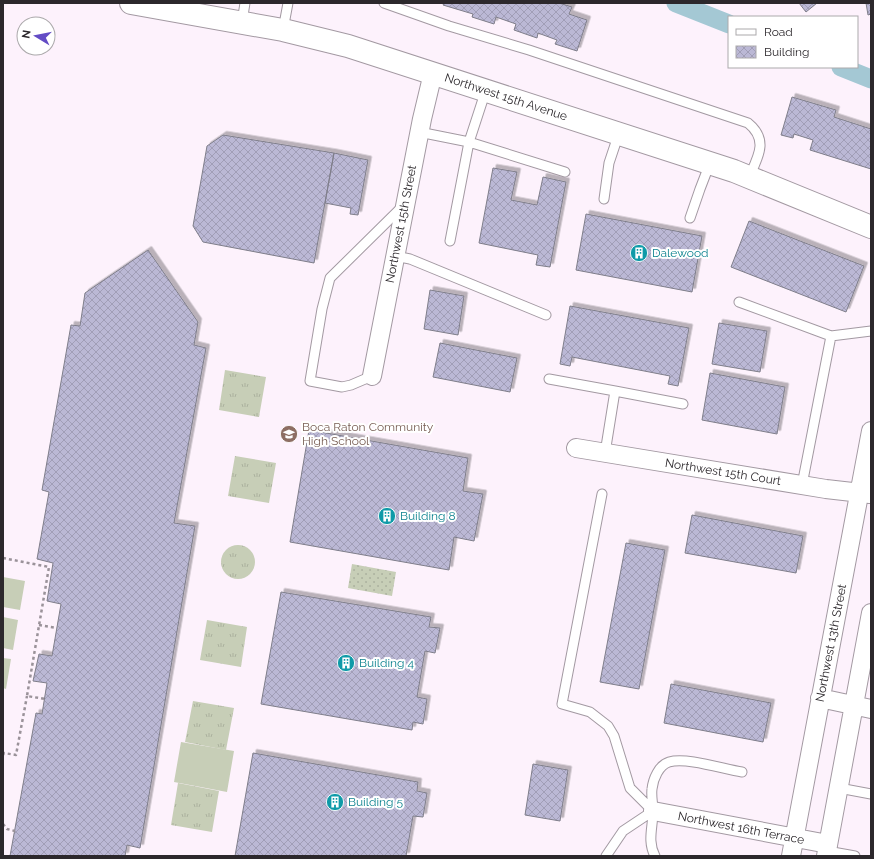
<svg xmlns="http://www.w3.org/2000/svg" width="874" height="859" font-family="Raleway,sans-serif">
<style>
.grass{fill:url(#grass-tufts)}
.park{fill:url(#park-dots)}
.pitch{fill:#c7ceb7}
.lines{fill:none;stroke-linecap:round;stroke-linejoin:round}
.canal{stroke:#a4c8d4;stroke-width:19}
.building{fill:url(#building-cross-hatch);stroke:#7f7e8a;filter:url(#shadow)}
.service-casing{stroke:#a399a2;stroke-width:11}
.minor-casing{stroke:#a399a2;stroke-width:20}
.tertiary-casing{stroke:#a399a2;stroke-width:24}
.path{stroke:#9a9299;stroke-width:2.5;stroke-dasharray:3 3;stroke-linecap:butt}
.service{stroke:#fff;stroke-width:9}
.minor{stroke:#fff;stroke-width:18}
.tertiary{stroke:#fff;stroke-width:22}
.labels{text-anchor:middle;stroke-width:4;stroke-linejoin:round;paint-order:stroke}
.street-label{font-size:12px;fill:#2c282c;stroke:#fff}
.culture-label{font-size:12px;fill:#0d838f;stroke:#fff;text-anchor:start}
.education-label{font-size:12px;fill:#785e54;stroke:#fff;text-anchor:start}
</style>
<defs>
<pattern id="grass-tufts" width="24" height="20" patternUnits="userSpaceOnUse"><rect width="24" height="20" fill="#c7ceb7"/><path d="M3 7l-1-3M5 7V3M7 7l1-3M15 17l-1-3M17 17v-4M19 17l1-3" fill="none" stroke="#abb19e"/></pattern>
<pattern id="park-dots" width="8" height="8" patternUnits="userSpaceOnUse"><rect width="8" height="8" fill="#c7ceb7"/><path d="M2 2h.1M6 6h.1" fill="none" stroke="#abb19e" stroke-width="1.8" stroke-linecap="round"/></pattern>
<pattern id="building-cross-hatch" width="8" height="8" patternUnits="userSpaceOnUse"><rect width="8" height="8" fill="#bbb8d5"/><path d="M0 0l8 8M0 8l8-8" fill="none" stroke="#a19eb7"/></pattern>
<filter id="shadow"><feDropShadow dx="3.5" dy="-3.5" stdDeviation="0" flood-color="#0004"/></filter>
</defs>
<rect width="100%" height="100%" fill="#fdf2fc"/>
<path class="grass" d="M225 370 266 377 259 417 219 410Z
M235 456 276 463 269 503 228 496Z
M221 562a17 17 0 1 1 34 0a17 17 0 1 1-34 0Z
M207 620 247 627 241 667 200 660Z
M193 701 234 708 226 750 185 742Z
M178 783 219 791 212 832 171 825Z"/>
<path class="park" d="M352 564 396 572 392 596 348 588Z"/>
<path class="pitch" d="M3 577 25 581 20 610 3 607Z
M3 617 18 620 13 650 3 648Z
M3 658 11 659 6 689 3 688Z
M181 742 234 751 227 792 174 782Z"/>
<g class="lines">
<path class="canal" d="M676 3 729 24
M841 67 871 79"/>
</g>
<path class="building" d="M444 3H559L572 7 569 14 587 20 577 51 555 44 557 40 538 33 537 38 514 30 516 24 496 17 494 24 472 17 473 14 443 5Z
M799 3H817L806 12Z
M866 3H871V14L868 15Z
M792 97 836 110 834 117 871 129V169L810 150 813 140 794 134 793 138 781 135Z
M223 135 334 153 314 263 203 242 193 226 207 146Z
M334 153 368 160 358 215 350 214 351 208 325 203Z
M493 168 517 172 511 200 537 205 543 177 566 182 550 267 536 265 538 255 479 243Z
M586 214 702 236 692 292 576 270Z
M749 221 864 266 846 312 731 267Z
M148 250 198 322 194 345 206 348 174 523 195 526 140 848 127 845 125 856H10L36 713 42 714 47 683 33 681 39 654 52 656 61 604 47 601 53 563 37 559 49 492 42 490 71 325 80 326 85 293Z
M430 290 464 296 458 335 424 329Z
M570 306 689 328 678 386 668 384 670 376 572 357 570 366 560 364Z
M719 323 767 331 760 372 712 364Z
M440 343 517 358 510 392 433 377Z
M710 373 785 387 777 434 702 420Z
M309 430 468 458 463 491 483 494 474 541 454 537 449 570 290 542Z
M692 515 803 536 796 573 685 553Z
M626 543 665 550 639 689 600 682Z
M281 592 431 617 429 627 440 628 435 653 425 651 417 697 427 699 423 724 413 722 412 730 261 704Z
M671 684 771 703 763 742 664 723Z
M253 753 418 782 417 791 427 793 423 817 413 816 406 856H235Z
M533 764 568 770 560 821 525 815Z"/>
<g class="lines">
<defs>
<path id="service" d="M384 3 449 26 529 50 748 123C769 140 758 157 749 177
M242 22 245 3
M283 30 288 3
M486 90 469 142 565 172
M419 132 469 142 450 241
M604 199 609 163 619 133
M690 218 700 189 710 163
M395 256 410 259 546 315
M739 302 831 336 871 331
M372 376 351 385 342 387 310 381 322 309 330 278 403 206
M549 379 615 391
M605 453 615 391 683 404
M802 485 831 336
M602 494 562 704 590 712 608 726 614 736 630 788 653 811
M839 788 871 794
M827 851 855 856
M606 856 623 831 653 811
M655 856C647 841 653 827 653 811 653 804 651 796 652 789 653 779 659 765 669 762 687 757 723 769 742 772"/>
<path id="minor" d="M372 376 422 119 433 73
M576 448 826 489 870 494
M820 698 871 709
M653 811 828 844
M791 856 871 431
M826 856 871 613"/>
<path id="tertiary" d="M131 3 283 30 348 46 734 171 871 227"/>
</defs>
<use href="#service" class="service-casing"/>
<use href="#minor" class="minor-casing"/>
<use href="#tertiary" class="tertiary-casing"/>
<path class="path" d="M3 558 49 567 27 696 45 699
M39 625 57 628
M3 755 4 753 16 755 27 696
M3 824 7 829 15 831"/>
<use href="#service" class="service"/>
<use href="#minor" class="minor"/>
<use href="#tertiary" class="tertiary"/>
</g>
<defs>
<symbol id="building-disc" viewBox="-11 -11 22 22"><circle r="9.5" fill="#0f9aa8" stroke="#fff"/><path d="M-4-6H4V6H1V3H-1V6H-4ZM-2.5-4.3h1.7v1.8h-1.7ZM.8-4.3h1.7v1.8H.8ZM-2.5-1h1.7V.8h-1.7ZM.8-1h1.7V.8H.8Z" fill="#fff"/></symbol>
<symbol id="school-disc" viewBox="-11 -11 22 22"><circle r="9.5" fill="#8d6e63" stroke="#fff"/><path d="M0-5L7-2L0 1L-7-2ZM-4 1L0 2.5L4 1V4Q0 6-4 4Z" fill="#fff"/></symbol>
</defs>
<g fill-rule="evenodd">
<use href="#building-disc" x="629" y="243" width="20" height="20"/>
<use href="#school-disc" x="279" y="424" width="20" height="20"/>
<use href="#building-disc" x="377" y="506" width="20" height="20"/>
<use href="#building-disc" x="336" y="653" width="20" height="20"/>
<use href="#building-disc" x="325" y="792" width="20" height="20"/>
</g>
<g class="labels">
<g class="street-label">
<text transform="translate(506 97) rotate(18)" y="4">Northwest 15th Avenue</text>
<text transform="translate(401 224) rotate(-79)" y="4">Northwest 15th Street</text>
<text transform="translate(723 472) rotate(9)" y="4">Northwest 15th Court</text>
<text transform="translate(831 643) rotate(-79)" y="4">Northwest 13th Street</text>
<text transform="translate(741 828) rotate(11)" y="4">Northwest 16th Terrace</text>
</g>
<g class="culture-label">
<text x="652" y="257">Dalewood</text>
<text x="400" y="520">Building 8</text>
<text x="359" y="667">Building 4</text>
<text x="348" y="806">Building 5</text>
</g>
<g class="education-label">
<text x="302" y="431">Boca Raton Community<tspan x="302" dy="14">High School</tspan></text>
</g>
</g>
<rect width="874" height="859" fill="none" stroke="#2c282c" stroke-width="8"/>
<rect x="728" y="16" width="130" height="52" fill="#ffffff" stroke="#aba9ab"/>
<rect x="736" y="29" width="20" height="6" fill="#ffffff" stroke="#aba9ab"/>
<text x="764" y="36" font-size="12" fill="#2c282c">Road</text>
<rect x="736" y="46" width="20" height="12" fill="url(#building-cross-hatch)" stroke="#aba9ab"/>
<text x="764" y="56" font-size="12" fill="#2c282c">Building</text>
<g transform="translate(36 36) rotate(280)"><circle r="19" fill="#ffffff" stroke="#aba9ab"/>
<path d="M0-3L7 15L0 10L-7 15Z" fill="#634cc5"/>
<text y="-6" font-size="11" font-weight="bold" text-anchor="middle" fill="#2c282c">N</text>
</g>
</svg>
